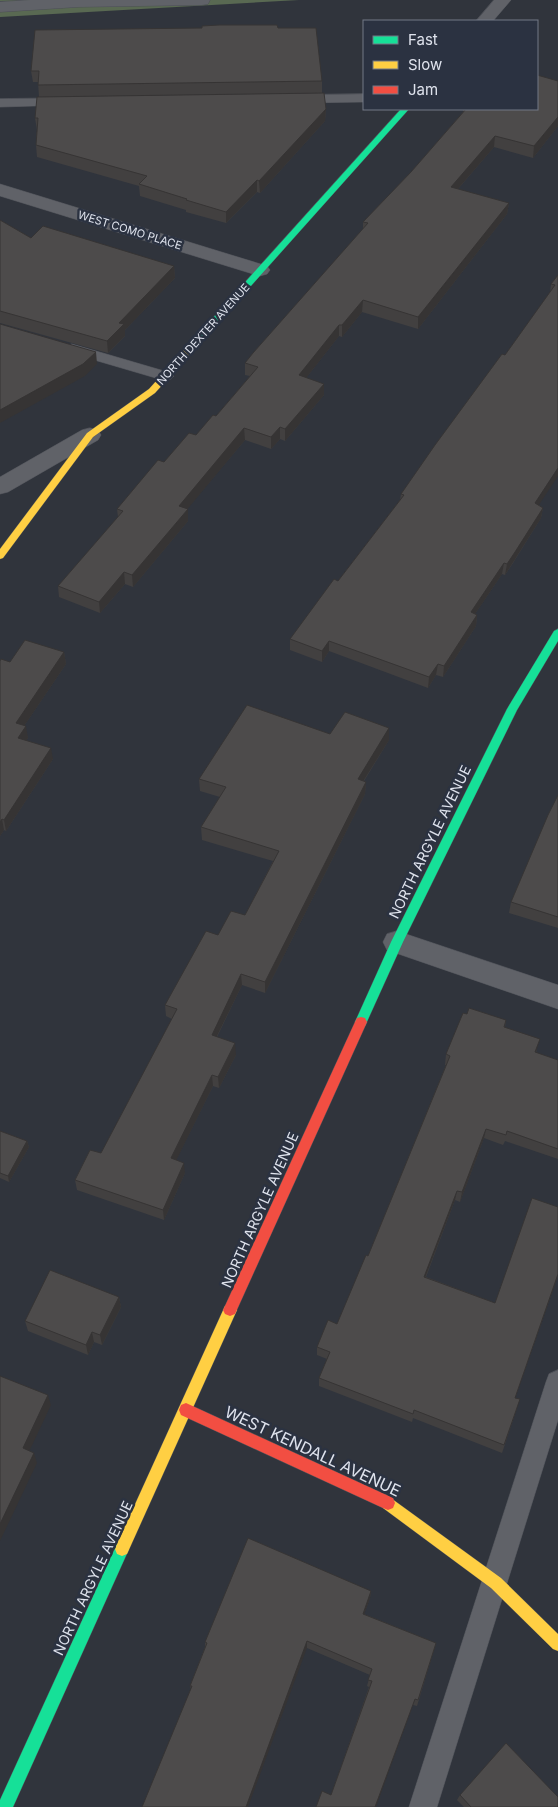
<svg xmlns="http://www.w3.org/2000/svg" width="558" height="1807" font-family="Inter,sans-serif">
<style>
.forest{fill:#596952}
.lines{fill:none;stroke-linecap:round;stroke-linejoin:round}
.lane-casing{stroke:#4d5057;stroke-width:1}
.street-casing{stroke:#4d5057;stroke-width:1}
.fast-casing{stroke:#4d5057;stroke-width:1}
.slow-casing{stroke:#4d5057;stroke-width:1}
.jam-casing{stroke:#4d5057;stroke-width:1}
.lane{fill:#606268;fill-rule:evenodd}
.street{fill:#606268;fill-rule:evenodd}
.fast{fill:#16e098;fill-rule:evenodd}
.slow{fill:#ffcf43;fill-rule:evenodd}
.jam{fill:#f24e42;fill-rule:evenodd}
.wall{fill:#424040}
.shaded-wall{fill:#363434}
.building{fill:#4d4b4b;stroke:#363434}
.labels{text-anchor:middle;stroke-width:5;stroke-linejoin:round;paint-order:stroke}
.far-street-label{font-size:11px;fill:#dfe3ed;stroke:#2b3241}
.street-label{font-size:14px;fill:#dfe3ed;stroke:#2b3241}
.near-street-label{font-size:16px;fill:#dfe3ed;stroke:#2b3241}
</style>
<rect width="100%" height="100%" fill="#30343c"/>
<path class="forest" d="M0 0H299L0 17Z"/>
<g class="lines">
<defs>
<path id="lane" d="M364 94V102L297 103 290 99 297 95Z
M63 98 68 99 70 102 68 105 0 107V99Z
M72 344 171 373 174 376 171 379 166 381 67 352 64 349 67 346Z
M558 1370V1420L437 1807H409L546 1382 549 1374Z"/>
<path id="street" d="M30 0H210L208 4 202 5 78 7 0 12V2Z
M494 0H511L493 21H476Z
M0 184 267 266 270 270 267 274 260 276 253 274 0 196Z
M90 428 98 430 101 435 98 440 8 492 0 494V477L82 430Z
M397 931 558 985V1009L387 950 383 942 387 934Z"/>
<path id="fast" d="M401 109H409L191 353H185V349Z
M558 629V641L517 710 403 942 365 1026 361 1027 357 1026 355 1022 391 942 507 709 554 631Z
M122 1542 127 1544 129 1549 13 1807H0V1800L117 1544Z"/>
<path id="slow" d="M188 348 191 349V353L155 393 93 437 3 558 0 559V549L87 433 149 389 185 349Z
M230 1304 235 1306 237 1310 127 1554 122 1556 117 1554 115 1549 117 1544 225 1306Z
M388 1496 501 1578 558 1634V1651L553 1649 491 1588 383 1508 381 1503 383 1498Z"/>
<path id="jam" d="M361 1017 365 1018 367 1022 235 1314 230 1316 225 1314 223 1310 225 1306 355 1022 357 1018Z
M186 1403 393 1498 395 1503 393 1508 388 1510 383 1508 181 1415 179 1410 181 1405Z"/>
</defs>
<use href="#lane" class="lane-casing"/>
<use href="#street" class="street-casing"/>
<use href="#fast" class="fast-casing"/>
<use href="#slow" class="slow-casing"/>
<use href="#jam" class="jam-casing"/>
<use href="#lane" class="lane"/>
<use href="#street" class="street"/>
<use href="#fast" class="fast"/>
<use href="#slow" class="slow"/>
<use href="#jam" class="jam"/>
</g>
<path class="wall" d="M278 28 322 81V93L39 97 38 82H33L31 71Z
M558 81V126L533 158 494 147 458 189 509 203 507 214 418 329 362 312 342 337 339 336 306 378 324 384V395L285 441 280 439 271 449 245 440 187 509 188 521 133 587 125 584 100 613 59 597 58 586 118 517 117 509 164 462 196 435 216 416 250 376 245 375V363L363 229V222L411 172 463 112V109H537Z
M326 109 325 121 260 193 257 192 226 223 186 212V210L140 196 139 186 37 157 36 145 37 130 35 118Z
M0 220 31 238 174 266 175 278 125 330V336L108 353 0 323Z
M558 275 539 505 543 508 541 518 513 563 505 575 502 574 475 614 477 615 476 626 443 677 436 675 428 688 329 651 322 662 290 650V639L338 581 400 500 401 494 505 355 550 293 551 284Z
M64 652 66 664 24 726 28 738 26 740 53 759 6 831 4 830 0 836V661L10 662Z
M330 734 389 740 364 781 366 782 365 794 265 993 242 985 217 1037 236 1055 219 1088 213 1086 176 1160 185 1173 164 1220 77 1190 75 1180 101 1153 172 1019 166 1016 165 1005 218 935 245 915 273 861 202 840 201 827 220 797 200 791 199 779Z
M558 795V928L509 913 511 902Z
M467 1014 506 1020 505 1027 537 1049 536 1053 558 1060V1159L505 1141 503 1145 484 1138 460 1202 455 1200 426 1277 495 1303 558 1276 515 1398 517 1408 502 1453 413 1418 412 1422 319 1386V1378L327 1359 317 1355V1347L337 1324 368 1256 446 1065H445L446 1054Z
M0 1131 27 1141 29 1147 9 1182 0 1178Z
M119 1297 121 1307 102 1345 94 1342 88 1355 28 1331 25 1321Z
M371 1591 370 1598 364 1614 436 1643 417 1706 413 1705 331 1795 369 1687 367 1686 370 1675 307 1648 191 1689 190 1686 205 1647V1642Z
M460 1795 558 1807H464L457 1800Z"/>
<path class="shaded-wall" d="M326 109 325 121 260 193 259 181Z
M558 117V126L533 158 534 146Z
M495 136 494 147 450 198 451 187Z
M257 180V192L226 223V212Z
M509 203 507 214 418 329V317Z
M174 266 175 278 125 330V336L108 353 107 341 119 323Z
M363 300 362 312 342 337V325Z
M339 325V336L299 387V375Z
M96 352 97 364 85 376 0 423V410Z
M324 384V395L285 441V429Z
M280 427V439L271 449V437Z
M244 428 245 440 180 518 179 506Z
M558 468V476L533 514 535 503Z
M543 508 541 518 505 575 507 564Z
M188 509V521L133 587 132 575Z
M504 563 502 574 469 623 471 612Z
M124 572 125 584 100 613 99 602Z
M477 615 476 626 443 677 444 666Z
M329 641V651L322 662V651Z
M64 652 66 664 18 735 16 723Z
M438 664 436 675 428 688 429 677Z
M26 726 28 738 20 749 18 738Z
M389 728V740L357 791 358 779Z
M51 748 53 759 6 831 4 820Z
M366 782 365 794 265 993V982Z
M2 819 4 830 0 836V822Z
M241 974 242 985 212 1046V1035Z
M540 1039 537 1049 532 1062 535 1052Z
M235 1043 236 1055 219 1088 218 1077Z
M212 1075 213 1086 172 1169 171 1158Z
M486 1129 484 1138 460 1202 462 1192Z
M27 1141 29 1147 9 1182 8 1176Z
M184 1163 185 1173 164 1220 163 1210Z
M457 1191 455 1200 422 1286 424 1277Z
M558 1274V1276L512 1406 515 1398Z
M119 1297 121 1307 102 1345 100 1335Z
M92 1332 94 1342 88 1355 86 1345Z
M48 1395 51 1405 26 1458 23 1448Z
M34 1453 37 1463 0 1541V1524Z
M371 1591 370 1598 362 1621 363 1614Z
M307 1641V1648L248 1807H246Z
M415 1699 376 1807H375Z"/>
<path class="building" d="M219 25H277L278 28H316L322 81 38 85 39 71H31L35 30 202 28V26Z
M537 75 558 81V117L534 146 495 136 451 187 509 203 418 317 363 300 342 325H339L299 375 324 384 285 429 280 427 271 437 244 428 179 506 188 509 132 575 124 572 99 602 58 586 123 511 117 509 158 460 164 462 189 433 196 435 213 415 216 416 258 367 245 363 253 353 368 223 363 222 411 172 466 109H537Z
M324 93 326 109 259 181 257 180 226 212 186 200 187 199 139 184 147 176 36 145 38 118H35L37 97Z
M0 220 31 238 43 226 174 266 119 323 124 324 107 341 0 311Z
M558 275V468L535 503 543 508 515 552 507 564 504 563 471 612 477 615 444 666 438 664 429 677 329 641 322 651 290 639 334 579 338 581 404 495 401 494 435 445 502 354 505 355 555 285 551 284Z
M0 324 96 352 83 364 0 410Z
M25 640 64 652 16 723 26 726 18 738 51 748 4 820 2 819 0 822V661L1 659 10 662Z
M247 705 330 734 345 712 389 728 358 779 366 782 265 982 241 974 212 1035 235 1043 218 1077 212 1075 171 1158 184 1163 163 1210 75 1180 90 1150 101 1153 177 1009 165 1005 206 931 218 935 231 911 245 915 279 851 201 827 226 787 199 779Z
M558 795V917L511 902 548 815Z
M469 1008 506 1020 504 1027 540 1039 535 1052 558 1060V1149L507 1131 506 1135 486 1129 462 1192 457 1191 424 1277 495 1303 532 1198 558 1207V1274L515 1398 520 1399 504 1445 414 1410 413 1414 319 1378 330 1352 317 1347 328 1320 337 1324 366 1255 368 1256 450 1056 446 1054 463 1013 467 1014Z
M0 1131 27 1141 8 1176 0 1173Z
M50 1270 119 1297 100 1335 92 1332 86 1345 25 1321Z
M0 1376 48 1395 23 1448 34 1453 0 1524Z
M248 1538 371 1591 363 1614 436 1643 418 1700 415 1699 375 1807H316L322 1791 331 1795 372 1681 368 1680 372 1669 307 1641 246 1807H142L192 1686H190L207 1643 205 1642Z
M506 1743 558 1797V1807H471L460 1795Z"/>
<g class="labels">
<g class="far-street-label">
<text transform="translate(130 230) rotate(17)" y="4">WEST COMO PLACE</text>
<text transform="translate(203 334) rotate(-48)" y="4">NORTH DEXTER AVENUE</text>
</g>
<g class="street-label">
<text transform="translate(430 842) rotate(-64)" y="5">NORTH ARGYLE AVENUE</text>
<text transform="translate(260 1210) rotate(-66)" y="5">NORTH ARGYLE AVENUE</text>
<text transform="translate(93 1578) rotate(-65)" y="5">NORTH ARGYLE AVENUE</text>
</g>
<g class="near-street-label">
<text transform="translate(313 1451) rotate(25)" y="6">WEST KENDALL AVENUE</text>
</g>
</g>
<rect x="363" y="20" width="175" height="90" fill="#2b3241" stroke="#737986"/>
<rect x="373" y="36" width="25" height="8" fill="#16e098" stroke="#737986"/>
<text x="408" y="45" font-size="15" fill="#dfe3ed">Fast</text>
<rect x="373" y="61" width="25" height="8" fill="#ffcf43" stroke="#737986"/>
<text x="408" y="70" font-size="15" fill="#dfe3ed">Slow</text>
<rect x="373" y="86" width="25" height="8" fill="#f24e42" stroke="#737986"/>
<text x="408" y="95" font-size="15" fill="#dfe3ed">Jam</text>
</svg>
